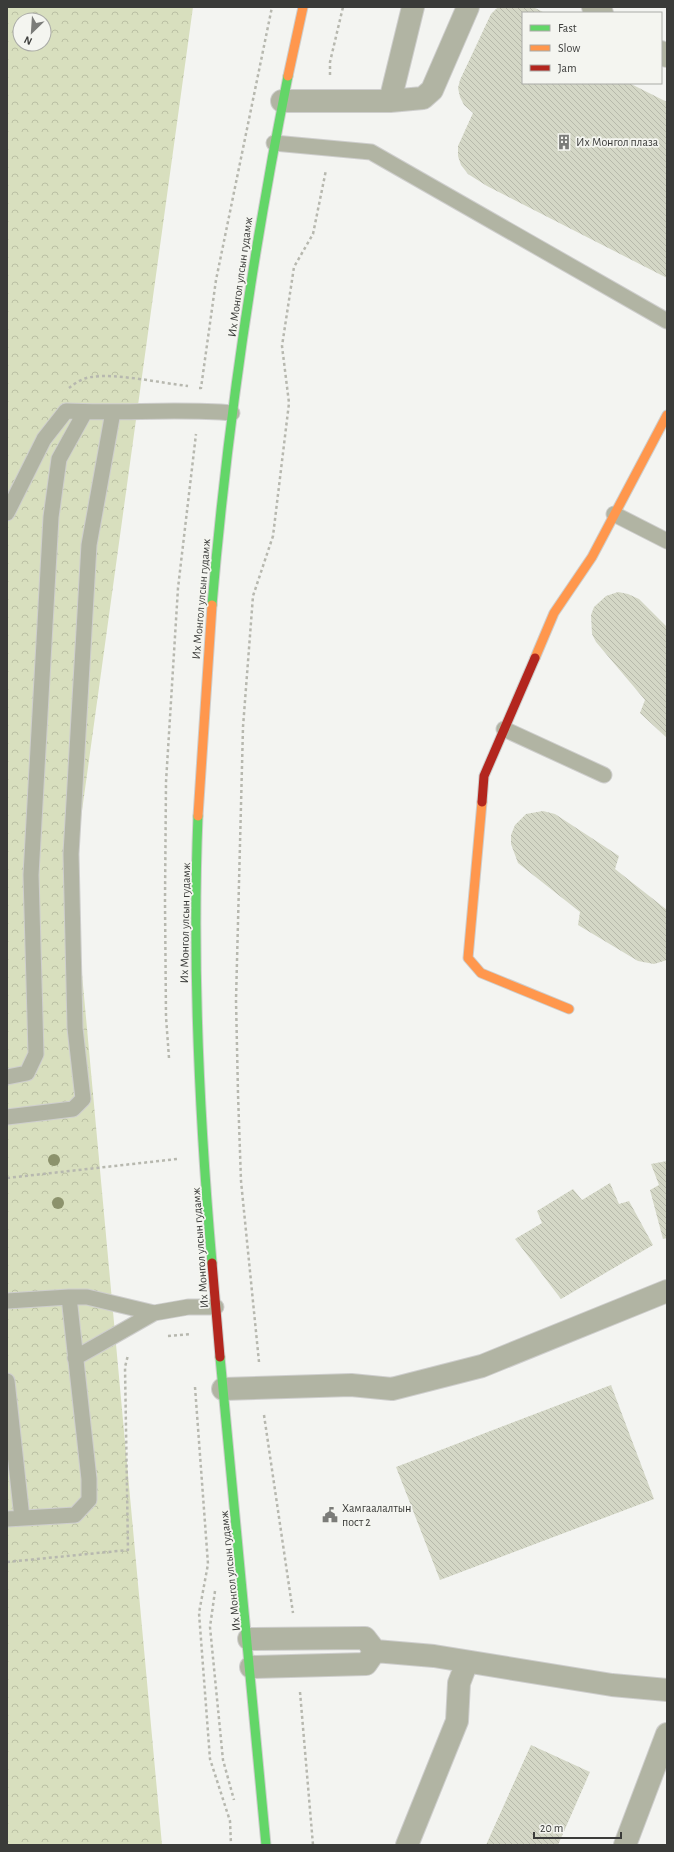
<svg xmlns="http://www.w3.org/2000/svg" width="674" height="1852" font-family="'Alegreya Sans',sans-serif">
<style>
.park{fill:url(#park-crowns);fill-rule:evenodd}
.building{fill:url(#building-back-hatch)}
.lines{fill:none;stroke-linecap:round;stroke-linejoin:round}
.lane-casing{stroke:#cececd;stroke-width:17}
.street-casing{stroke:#cececd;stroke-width:24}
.fast-casing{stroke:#cececd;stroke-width:11}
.slow-casing{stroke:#cececd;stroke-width:11}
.jam-casing{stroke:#cececd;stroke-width:11}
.path{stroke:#b7b8af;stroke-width:2.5;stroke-dasharray:3 3;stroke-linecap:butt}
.lane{stroke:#b1b4a3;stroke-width:15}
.street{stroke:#b1b4a3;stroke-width:22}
.fast{stroke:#63d668;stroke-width:9}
.slow{stroke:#ff974d;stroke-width:9}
.jam{stroke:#b3261e;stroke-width:9}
.tree{fill:#8c926c}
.labels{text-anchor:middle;stroke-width:3.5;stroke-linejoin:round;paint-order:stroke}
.poi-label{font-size:12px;fill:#3a3b39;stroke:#f4f5f0;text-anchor:start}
.street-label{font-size:12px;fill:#3a3b39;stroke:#f4f5f0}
</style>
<defs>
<pattern id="park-crowns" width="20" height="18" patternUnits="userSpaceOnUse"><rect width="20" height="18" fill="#d8dfbe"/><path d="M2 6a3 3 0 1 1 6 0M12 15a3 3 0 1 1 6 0" fill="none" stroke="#bac0a4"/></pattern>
<pattern id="building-back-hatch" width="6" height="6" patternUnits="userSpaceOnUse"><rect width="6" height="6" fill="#d4d7c6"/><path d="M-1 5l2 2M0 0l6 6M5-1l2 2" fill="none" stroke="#b7b9ab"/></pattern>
</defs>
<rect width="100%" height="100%" fill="#f3f4f1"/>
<path class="park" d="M7 7H193L73 876 162 1845H7ZM20 20H44V44H20Z"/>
<path class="building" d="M498 7H533L545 13H523V83H629L667 102V278L487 186 468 174 461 165 458 156V146L473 113 464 105 460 97 458 88 460 80 491 14Z
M618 592 628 594 639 599 667 627V738L640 713 645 700 596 642 592 634 591 615 594 607 606 596Z
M543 811 555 814 619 856 615 869 667 910V960L654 964 638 961 578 925 580 912 518 863 511 844V835L515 825 526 814Z
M667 1161V1238L663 1239 650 1190 659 1185 651 1164Z
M610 1183 619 1204 629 1201 653 1245 561 1299 515 1239 542 1223 537 1211 573 1189 582 1200Z
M611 1385 654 1499 440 1580 396 1467Z
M531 1745 590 1772 558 1845H486Z"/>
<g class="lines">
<defs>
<path id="lane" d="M274 143 371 152 667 321
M7 513 44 439 66 411C121 414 177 408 232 413
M614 514 667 541
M504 729 604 775
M7 1077 27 1073 36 1054 31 875 51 517 59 459 85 412
M7 1117 73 1109 83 1099 75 1028 71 854 89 545 113 412
M69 1297H87L154 1313
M7 1301 69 1297 89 1479V1500L75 1515 7 1519
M75 1358 154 1313 188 1307H216
M7 1381 22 1518"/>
<path id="street" d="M593 7 602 13
M661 52 667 56
M282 101H390L413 7
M390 101 423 98 432 90 468 7
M223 1389 351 1385 392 1389 482 1366 667 1291
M249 1639 365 1638 375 1651 434 1656 612 1685 667 1690
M251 1667 366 1664 375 1651
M407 1845 457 1721 459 1683 467 1662
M625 1845 667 1734"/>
<path id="fast" d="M212 605C227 427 253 251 288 76
M198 816C192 966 199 1114 212 1263
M220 1357 266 1845"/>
<path id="slow" d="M288 76 303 7
M535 658 554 613 592 557 667 415
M482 802 468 958 481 973 569 1009
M198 816 212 605"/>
<path id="jam" d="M482 802 484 776 535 658
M212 1263 220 1357"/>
</defs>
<use href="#lane" class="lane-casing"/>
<use href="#street" class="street-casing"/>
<use href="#fast" class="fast-casing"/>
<use href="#slow" class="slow-casing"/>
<use href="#jam" class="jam-casing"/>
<path class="path" d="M330 75V62L343 7
M69 388C75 383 83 378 91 377 116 373 161 383 188 386
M199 388H201L216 280 272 7
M169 1058 166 1017 165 901 166 782 178 588 196 434
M7 1178 177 1159
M168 1336 191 1334
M259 1362 241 1181 238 1094 236 1000 243 727 253 596 273 536 289 403 282 346 294 267 313 234 326 170
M195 1387 208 1564 199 1613 210 1759 230 1821 231 1845
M264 1415 293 1613
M7 1562 128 1550 125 1367 128 1355
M215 1591 210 1627 223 1760 234 1800
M300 1692 313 1845"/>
<use href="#lane" class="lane"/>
<use href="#street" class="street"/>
<use href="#fast" class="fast"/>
<use href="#slow" class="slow"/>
<use href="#jam" class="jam"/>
</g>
<g class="tree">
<circle cx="54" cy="1160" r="6"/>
<circle cx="58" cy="1203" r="6"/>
</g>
<defs>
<symbol id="building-bare" viewBox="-9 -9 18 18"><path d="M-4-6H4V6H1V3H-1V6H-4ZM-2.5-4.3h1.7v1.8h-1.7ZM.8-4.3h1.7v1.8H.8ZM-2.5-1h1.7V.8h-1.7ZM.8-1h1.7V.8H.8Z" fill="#7b7c79" stroke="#f4f5f0" stroke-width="2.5" paint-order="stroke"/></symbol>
<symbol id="civic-bare" viewBox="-9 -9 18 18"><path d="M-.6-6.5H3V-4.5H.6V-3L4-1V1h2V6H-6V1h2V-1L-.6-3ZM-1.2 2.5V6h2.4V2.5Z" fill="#7b7c79" stroke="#f4f5f0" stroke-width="2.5" paint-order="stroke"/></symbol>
</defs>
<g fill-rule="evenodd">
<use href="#building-bare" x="553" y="131" width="22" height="22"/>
<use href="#civic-bare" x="319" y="1504" width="22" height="22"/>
</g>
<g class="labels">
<g class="poi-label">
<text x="576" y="146">Их Монгол плаза</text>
<text x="342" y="1512">Хамгаалалтын<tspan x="342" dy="14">пост 2</tspan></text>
</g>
<g class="street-label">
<text transform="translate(240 277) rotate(-82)" y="4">Их Монгол улсын гудамж</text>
<text transform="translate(201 599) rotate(-85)" y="4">Их Монгол улсын гудамж</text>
<text transform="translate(185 923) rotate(-89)" y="4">Их Монгол улсын гудамж</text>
<text transform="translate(200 1248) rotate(-94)" y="4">Их Монгол улсын гудамж</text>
<text transform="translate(230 1571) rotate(-96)" y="4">Их Монгол улсын гудамж</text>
</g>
</g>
<rect width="674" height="1852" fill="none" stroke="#3a3b39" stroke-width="16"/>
<rect x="522" y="12" width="140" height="72" fill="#f4f5f0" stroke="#aaaba7"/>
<rect x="530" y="25" width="20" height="6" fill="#63d668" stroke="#aaaba7"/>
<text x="558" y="32" font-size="12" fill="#3a3b39">Fast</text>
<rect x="530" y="45" width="20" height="6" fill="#ff974d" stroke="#aaaba7"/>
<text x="558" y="52" font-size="12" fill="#3a3b39">Slow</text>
<rect x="530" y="65" width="20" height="6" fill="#b3261e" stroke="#aaaba7"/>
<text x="558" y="72" font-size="12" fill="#3a3b39">Jam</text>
<g transform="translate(32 32) rotate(205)"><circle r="19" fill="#f4f5f0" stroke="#aaaba7"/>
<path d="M0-3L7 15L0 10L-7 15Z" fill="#7b7c79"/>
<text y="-6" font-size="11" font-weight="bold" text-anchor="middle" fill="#3a3b39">N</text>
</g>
<path d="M534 1832v6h87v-6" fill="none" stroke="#3a3b39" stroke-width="2"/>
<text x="540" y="1832" font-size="12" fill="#3a3b39" stroke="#f4f5f0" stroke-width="3" paint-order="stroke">20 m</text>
</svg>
